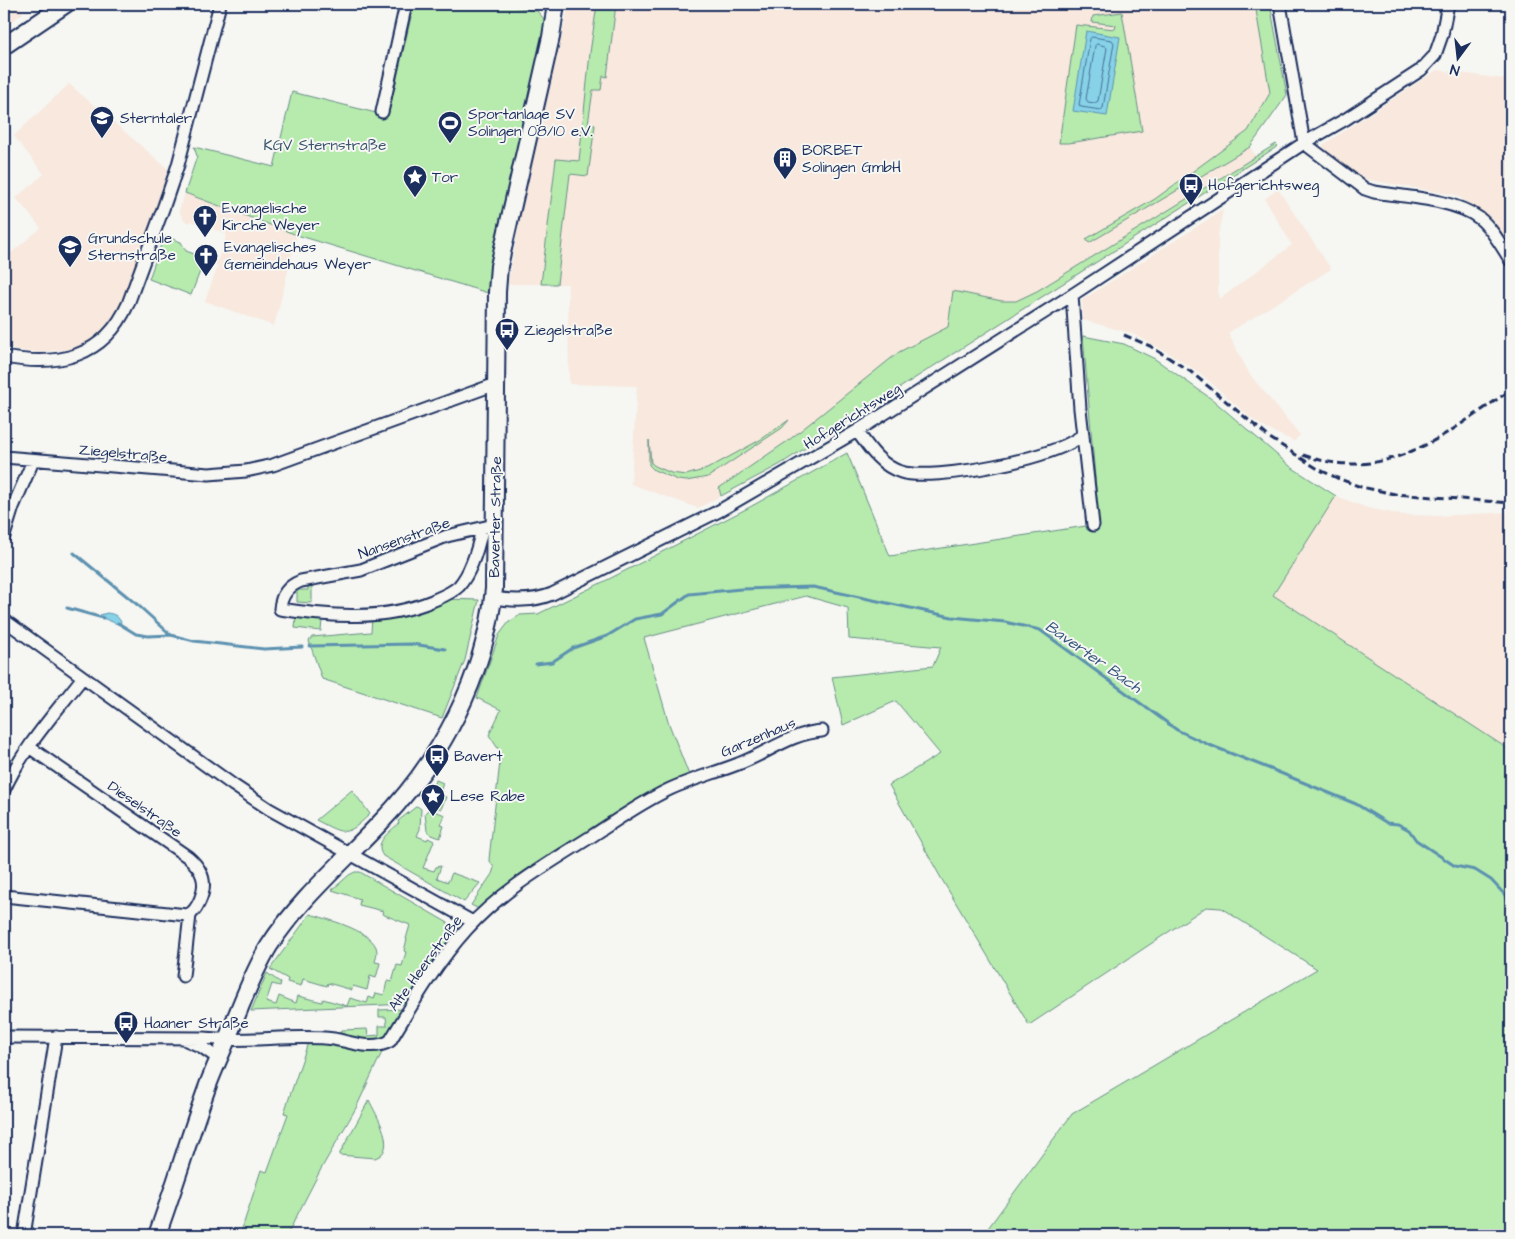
<svg xmlns="http://www.w3.org/2000/svg" width="1515" height="1239" font-family="'Architects Daughter',sans-serif">
<style>
.built{fill:#f8e8dd}
.green{fill:#b6ebad;stroke:#688d86}
.water{fill:#87d2e7;stroke:#5c91b0}
.lines{fill:none;stroke-linecap:round;stroke-linejoin:round}
.shore{stroke:#467095;stroke-width:1}
.stream{stroke:#5c91b0;stroke-width:3}
.minor-casing{stroke:#1b2f5e;stroke-width:15}
.secondary-casing{stroke:#1b2f5e;stroke-width:20}
.minor{stroke:#f6f6f2;stroke-width:11}
.secondary{stroke:#f6f6f2;stroke-width:16}
.rail{stroke:#1b2f5e;stroke-width:3;stroke-dasharray:8 4;stroke-linecap:butt}
.labels{text-anchor:middle;stroke-width:4;stroke-linejoin:round;paint-order:stroke}
.poi-label{font-size:15px;fill:#1b2f5e;stroke:#f6f6f2;text-anchor:start}
.park-label{font-size:15px;fill:#3a556e;stroke:#f6f6f2}
.street-label{font-size:15px;fill:#1b2f5e;stroke:#f6f6f2}
.water-label{font-size:16px;font-style:italic;fill:#365880;stroke:#f6f6f2}
</style>
<rect width="100%" height="100%" fill="#f6f6f2"/>
<filter id="ink" filterUnits="userSpaceOnUse"><feTurbulence type="fractalNoise" baseFrequency=".02" numOctaves="2"/><feDisplacementMap in="SourceGraphic" scale="10" xChannelSelector="R" yChannelSelector="G"/><feConvolveMatrix kernelMatrix="1 2 1 2 8 2 1 2 1" color-interpolation-filters="sRGB"/></filter>
<g filter="url(#ink)">
<path class="built" d="M4 4H17L23 13 4 27Z
M569 4H1270L1287 95 1250 147 1258 160 779 465 698 508 631 484 637 386 569 384 568 284H508L520 219Z
M1437 70 1511 80V248L1492 219 1456 195 1364 179 1323 148V145Z
M69 84 168 169 151 225 125 299 112 323 95 339 84 345 70 349 37 352 15 350 10 347 4 340V259L41 228 16 198 44 174 14 136Z
M1278 189 1331 269 1228 333 1250 375 1300 435 1294 441 1267 429 1251 418 1200 373 1169 353 1131 333 1083 320V316L1082 300 1223 210 1218 234V291L1220 299 1292 245 1265 199Z
M185 193 297 235 274 326 205 301 218 266 216 265 227 234 191 221 190 223 184 220 179 211Z
M1336 496 1367 508 1402 515 1440 516 1511 512V751L1273 595Z"/>
<path class="green" d="M414 4H502L537 11 545 20V25L491 259 488 293 297 235 185 193 197 156 194 147 274 167 292 92 388 116Z
M597 4H616L607 77 603 76 601 90H593L588 124 595 125 588 176 570 174 557 284H541L556 159 579 161 590 53Z
M1255 4H1270L1287 95 1250 147 1089 243 1086 239 1155 199 1248 131 1270 93Z
M1122 12 1142 131 1069 143H1059L1076 25 1115 29 1116 25 1092 22 1093 16Z
M1276 144 1278 146 779 465 721 496 719 488 789 440 899 352 948 327 953 291 1002 301H1016L1037 291Z
M164 236 181 242 186 251 205 258 191 295 149 279Z
M1083 336 1124 344 1155 359 1213 400 1291 467 1336 496 1273 595 1511 751V1235H983L1072 1114 1317 969 1221 908 1206 907 1029 1025 941 878 889 785 940 754 896 701 843 725 832 677 933 666 941 647 849 639 848 608 806 596 644 638 669 724 689 775 641 801 571 842 519 877 479 909 471 905 492 874 494 868 489 859 501 753 489 735 501 710 477 698 499 635 509 622 520 615 538 614 611 578 750 507 847 453 890 556 1099 524Z
M789 420 782 428 708 477 686 481 678 480 654 470 649 465V440L651 463 655 466 671 473 686 475 707 469 760 440Z
M308 586H312V603L297 602V590H308Z
M445 599 479 600 465 660 442 718 322 679 309 641 312 637 371 632 372 618Z
M296 617 322 620 321 631 295 628Z
M436 780 443 783 439 795 446 797 441 809 428 804 425 798Z
M352 790 370 814C346 837 345 835 316 820Z
M417 806 421 809 420 829 417 836 427 840 428 838 434 841 423 868 434 871 436 867 441 866 437 878 448 882 452 873 480 883 464 902 383 856C373 842 390 832 399 823L398 821Z
M429 809 445 815 441 825 444 826 440 838 432 835 427 831 425 813Z
M355 872H360L455 927V935L407 1004 251 1011 267 973 281 983 280 986 272 984 266 1002 276 1005 279 996 296 1003 298 996 322 1002 323 999 347 1006 350 998 367 1003 369 997 374 999 376 993 384 995 387 981 392 982 397 965 402 966 406 952 404 951 407 939H406L410 925 382 914 383 911 359 905 360 899 332 890 349 875Z
M310 914C327 919 369 930 376 947 378 952 376 957 375 962L380 963 376 978 370 976 367 990 353 986 352 990 328 983 327 986 303 979 301 986 287 982 288 979 270 969Z
M404 1009C399 1016 389 1038 381 1041 369 1046 350 1038 338 1036L342 1030 367 1029 368 1036 379 1035V1026H387L386 1017H379V1010Z
M309 1040 383 1050 356 1108 321 1169 287 1235H240L261 1170 267 1172 288 1114 284 1113Z
M369 1100C376 1115 399 1150 375 1158L339 1155Z"/>
<path class="water" d="M1086 31 1120 37 1107 116 1073 111Z
M107 613C114 614 117 615 121 622L120 625 100 617V615Z"/>
<g class="lines">
<path class="shore" d="M1092 37 1112 40 1114 43 1103 108 1101 110 1081 107 1079 105 1090 39Z
M1097 44 1105 46 1107 48 1098 101 1095 103 1088 102 1086 99 1095 46Z"/>
<path class="stream" d="M74 553 139 606 171 635 194 641 264 649 302 647
M67 608 103 618
M118 623 136 634 148 636 171 635
M310 646 412 644 445 649
M536 664 552 662 573 648 607 636 635 619 662 614 689 594 741 589 813 587 952 617 1005 622 1040 630 1177 730 1207 744 1273 770 1356 804 1387 823 1398 824 1409 830 1416 840 1455 866 1475 870 1491 880 1505 895 1510 918 1507 930 1511 936"/>
<defs>
<path id="minor" d="M1280 4 1304 143
M382 112 406 4
M1304 143 1365 189 1374 192C1405 197 1454 199 1479 218 1492 228 1502 247 1511 261
M1072 295 1080 409 1093 525
M4 357C58 367 104 358 128 304L164 206 178 165 220 4
M857 431C869 448 881 466 901 472 932 482 1061 458 1083 434
M4 457 209 474 246 471 273 465 496 384
M482 529C478 548 472 571 459 586 452 593 441 597 432 601 383 621 331 617 280 609 281 595 288 586 301 581L361 570 447 536 494 525
M4 536 13 507 33 461
M493 598C513 601 533 602 552 594L719 511 857 431 1072 295 1304 143 1346 119 1421 70 1435 55 1442 35 1448 4
M4 620 233 785 269 809 473 922
M4 790C23 748 55 713 83 677
M4 896 187 915C194 913 197 907 200 900 208 882 202 869 188 857L29 747
M183 976 190 915
M4 1037 204 1038C247 1043 291 1034 334 1039 351 1042 373 1051 390 1041 413 1003 437 962 467 929 502 890 548 864 592 836 617 820 642 802 670 789 692 779 715 773 738 764 766 754 791 733 822 731
M186 1040 202 1047 219 1059
M24 1235 56 1037"/>
<path id="secondary" d="M4 46 66 4
M157 1235C175 1186 190 1134 208 1085 215 1066 224 1048 231 1029 243 1001 253 972 269 946 297 902 344 861 380 823 441 760 485 677 494 589L497 292 499 266 551 37 556 4"/>
</defs>
<use href="#minor" class="minor-casing"/>
<use href="#secondary" class="secondary-casing"/>
<use href="#minor" class="minor"/>
<use href="#secondary" class="secondary"/>
<path class="rail" d="M1124 335 1150 346 1191 372 1270 438 1318 469 1337 478 1361 487 1395 494 1511 503
M1303 455C1388 485 1445 434 1511 390"/>
</g>
</g>
<defs>
<symbol id="school-pin" viewBox="-11 -11 22 30"><path d="M0 17L-7.5 6A9.5 9.5 0 1 1 7.5 6Z" fill="#1b2f5e" stroke="#f6f6f2"/><path d="M0-5L7-2L0 1L-7-2ZM-4 1L0 2.5L4 1V4Q0 6-4 4Z" fill="#fff"/></symbol>
<symbol id="stadium-pin" viewBox="-11 -11 22 30"><path d="M0 17L-7.5 6A9.5 9.5 0 1 1 7.5 6Z" fill="#1b2f5e" stroke="#f6f6f2"/><path d="M0-5a6.5 5 0 1 0 0 10a6.5 5 0 1 0 0-10ZM-3.5-1.8h7v3.6h-7Z" fill="#fff"/></symbol>
<symbol id="building-pin" viewBox="-11 -11 22 30"><path d="M0 17L-7.5 6A9.5 9.5 0 1 1 7.5 6Z" fill="#1b2f5e" stroke="#f6f6f2"/><path d="M-4-6H4V6H1V3H-1V6H-4ZM-2.5-4.3h1.7v1.8h-1.7ZM.8-4.3h1.7v1.8H.8ZM-2.5-1h1.7V.8h-1.7ZM.8-1h1.7V.8H.8Z" fill="#fff"/></symbol>
<symbol id="sight-pin" viewBox="-11 -11 22 30"><path d="M0 17L-7.5 6A9.5 9.5 0 1 1 7.5 6Z" fill="#1b2f5e" stroke="#f6f6f2"/><path d="M0-6L1.8-2.2L6-1.7L2.9 1.2L3.7 5.4L0 3.3L-3.7 5.4L-2.9 1.2L-6-1.7L-1.8-2.2Z" fill="#fff"/></symbol>
<symbol id="bus-pin" viewBox="-11 -11 22 30"><path d="M0 17L-7.5 6A9.5 9.5 0 1 1 7.5 6Z" fill="#1b2f5e" stroke="#f6f6f2"/><path d="M-5-6H5V4H4V6H2V4H-2V6H-4V4H-5ZM-3.5-4V0h7V-4ZM-3.5 1.2v1.5H-2V1.2ZM2 1.2v1.5H3.5V1.2Z" fill="#fff"/></symbol>
<symbol id="church-pin" viewBox="-11 -11 22 30"><path d="M0 17L-7.5 6A9.5 9.5 0 1 1 7.5 6Z" fill="#1b2f5e" stroke="#f6f6f2"/><path d="M-1.2-6h2.4v3.5h3.3v2.4h-3.3V6h-2.4V-.1h-3.3v-2.4h3.3Z" fill="#fff"/></symbol>
</defs>
<g fill-rule="evenodd">
<use href="#school-pin" x="88" y="104" width="28" height="38"/>
<use href="#stadium-pin" x="436" y="109" width="28" height="38"/>
<use href="#building-pin" x="771" y="145" width="28" height="38"/>
<use href="#sight-pin" x="401" y="163" width="28" height="38"/>
<use href="#bus-pin" x="1177" y="171" width="28" height="38"/>
<use href="#church-pin" x="191" y="203" width="28" height="38"/>
<use href="#school-pin" x="56" y="233" width="28" height="38"/>
<use href="#church-pin" x="192" y="242" width="28" height="38"/>
<use href="#bus-pin" x="493" y="316" width="28" height="38"/>
<use href="#bus-pin" x="423" y="742" width="28" height="38"/>
<use href="#sight-pin" x="419" y="782" width="28" height="38"/>
<use href="#bus-pin" x="112" y="1009" width="28" height="38"/>
</g>
<g class="labels">
<g class="poi-label">
<text x="468" y="119">Sportanlage SV<tspan x="468" dy="17">Solingen 08/10 e.V.</tspan></text>
<text x="120" y="123">Sterntaler</text>
<text x="802" y="155">BORBET<tspan x="802" dy="17">Solingen GmbH</tspan></text>
<text x="432" y="182">Tor</text>
<text x="1208" y="190">Hofgerichtsweg</text>
<text x="222" y="213">Evangelische<tspan x="222" dy="17">Kirche Weyer</tspan></text>
<text x="88" y="243">Grundschule<tspan x="88" dy="17">Sternstraße</tspan></text>
<text x="224" y="252">Evangelisches<tspan x="224" dy="17">Gemeindehaus Weyer</tspan></text>
<text x="524" y="335">Ziegelstraße</text>
<text x="454" y="761">Bavert</text>
<text x="450" y="801">Lese Rabe</text>
<text x="144" y="1028">Haaner Straße</text>
</g>
<g class="park-label">
<text x="325" y="150">KGV Sternstraße</text>
</g>
<g class="street-label">
<text transform="translate(852 416) rotate(-32)" y="5">Hofgerichtsweg</text>
<text transform="translate(123 453) rotate(5)" y="5">Ziegelstraße</text>
<text transform="translate(495 517) rotate(-89)" y="5">Baverter Straße</text>
<text transform="translate(404 538) rotate(-20)" y="5">Nansenstraße</text>
<text transform="translate(758 737) rotate(-23)" y="5">Garzenhaus</text>
<text transform="translate(145 809) rotate(35)" y="5">Dieselstraße</text>
<text transform="translate(425 963) rotate(-54)" y="5">Alte Heerstraße</text>
</g>
<g class="water-label">
<text transform="translate(1094 656) rotate(35)" y="6">Baverter Bach</text>
</g>
</g>
<rect width="1515" height="1239" fill="none" stroke="#f6f6f2" stroke-width="20"/>
<rect x="10" y="10" width="1495" height="1219" fill="none" stroke="#1b2f5e" stroke-width="2" filter="url(#ink)"/>
<g transform="translate(1458 58) rotate(195)" stroke="#f6f6f2" stroke-width="4" paint-order="stroke">
<path d="M0-4L9 19L0 12L-9 19Z" fill="#1b2f5e"/>
<text y="-8" font-size="14" font-weight="bold" text-anchor="middle" fill="#1b2f5e">N</text>
</g>
</svg>
